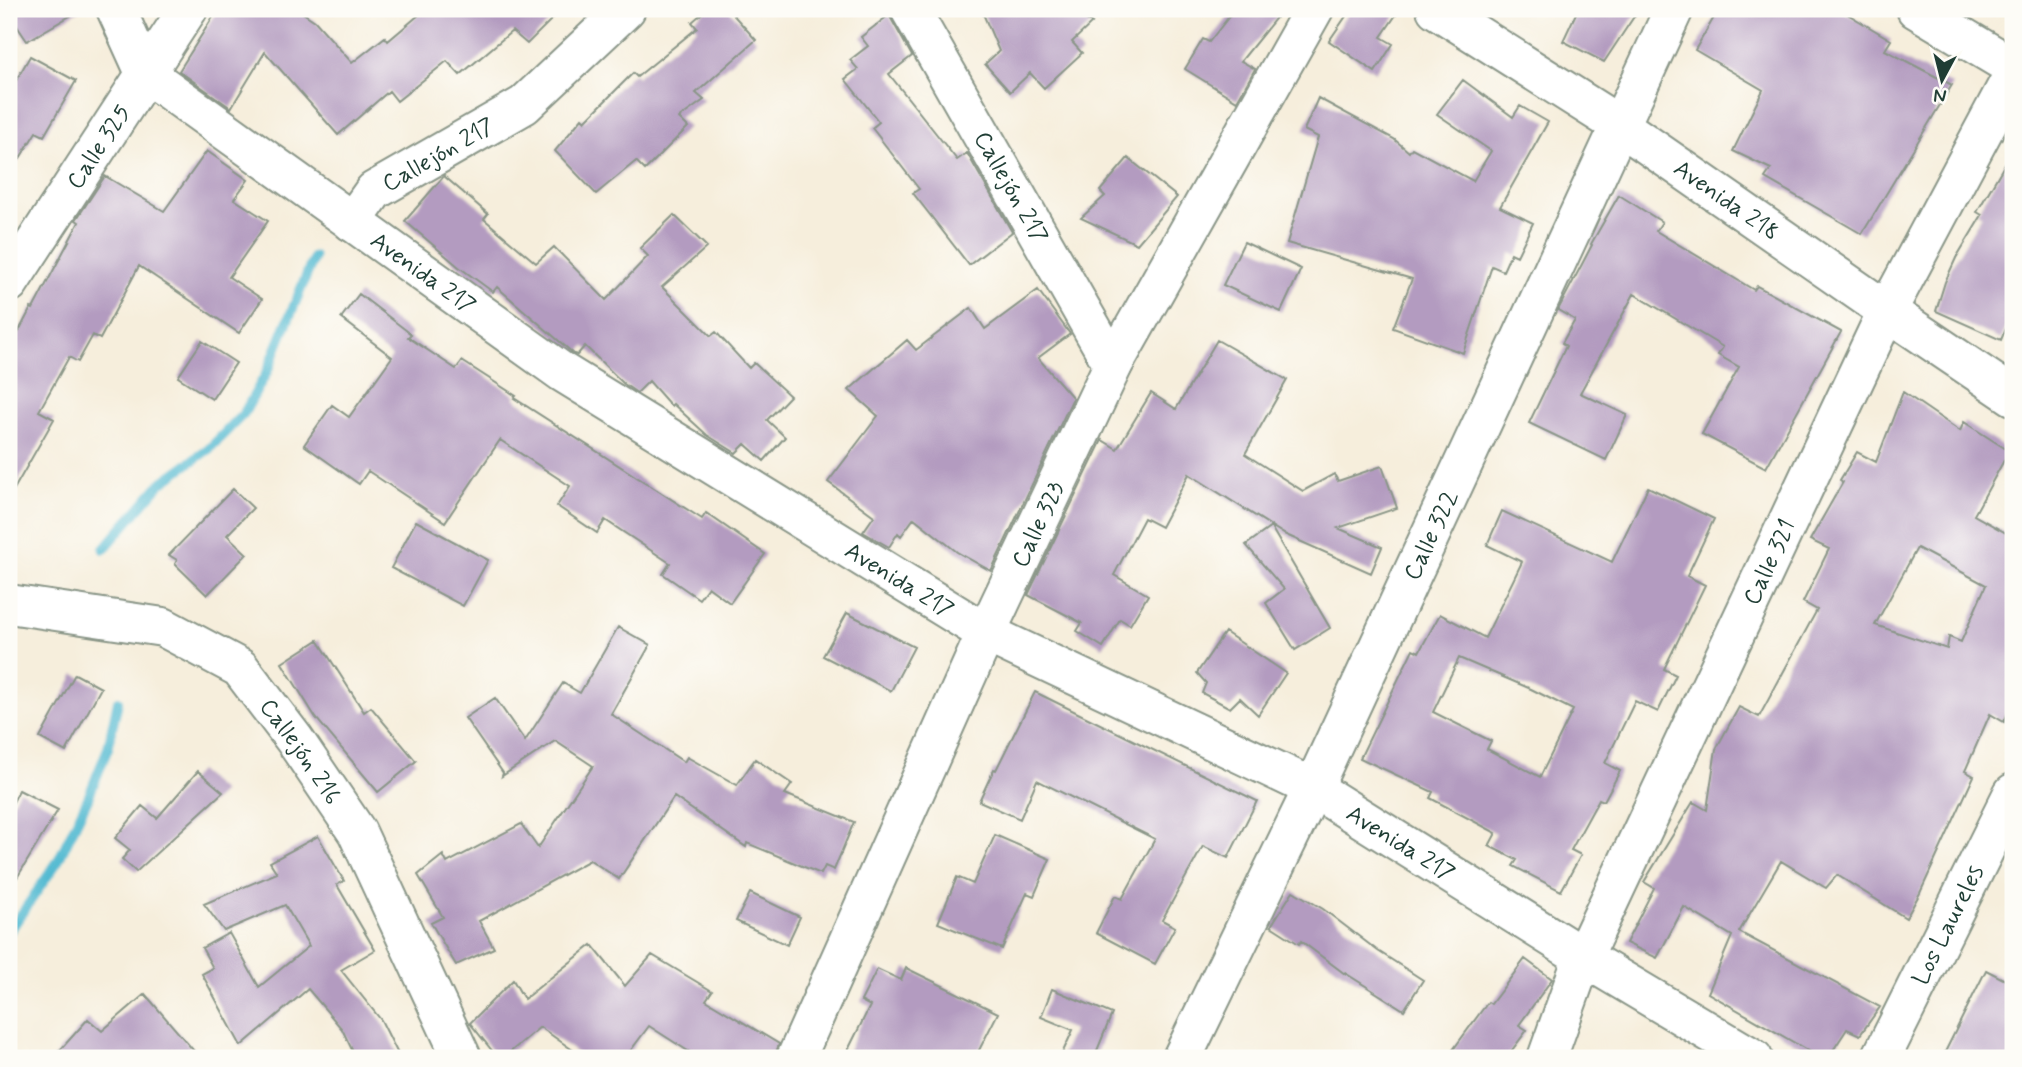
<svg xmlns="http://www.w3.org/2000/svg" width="2022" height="1067" font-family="Mynerve,sans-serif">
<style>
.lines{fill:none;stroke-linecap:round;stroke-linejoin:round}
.stream{stroke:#53bad1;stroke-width:10}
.building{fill:#b39bc0;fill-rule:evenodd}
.street-casing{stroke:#8a9688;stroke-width:42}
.street{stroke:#fff;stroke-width:38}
.labels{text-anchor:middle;stroke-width:5;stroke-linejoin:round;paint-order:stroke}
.street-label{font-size:24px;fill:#1f3d34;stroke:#fdfcf7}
</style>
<rect width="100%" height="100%" fill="#fdfcf7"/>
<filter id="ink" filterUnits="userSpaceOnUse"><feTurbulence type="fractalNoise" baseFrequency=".0143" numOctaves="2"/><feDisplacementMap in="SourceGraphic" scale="14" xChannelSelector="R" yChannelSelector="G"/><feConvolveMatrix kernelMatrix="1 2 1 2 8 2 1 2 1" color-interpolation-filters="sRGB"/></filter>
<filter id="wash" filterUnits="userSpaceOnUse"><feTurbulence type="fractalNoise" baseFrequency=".00686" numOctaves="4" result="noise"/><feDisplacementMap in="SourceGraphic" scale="28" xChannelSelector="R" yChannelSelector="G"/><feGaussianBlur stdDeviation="1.57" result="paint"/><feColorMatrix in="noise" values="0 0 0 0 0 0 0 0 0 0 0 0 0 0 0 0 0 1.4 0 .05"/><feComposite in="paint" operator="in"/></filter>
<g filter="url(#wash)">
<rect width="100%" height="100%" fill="#f6eedc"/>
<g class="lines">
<path class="stream" d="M104 549 161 483 209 449 244 413 266 374 314 257
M9 932 58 861 88 798 108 748 118 701"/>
</g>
<g id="blocks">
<path class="building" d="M9 9H82L27 41 9 14Z
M218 9H297L315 21 352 63 385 37 388 41 426 9H562L527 44 512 31 460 75 447 61 397 101 389 91 338 135 265 52 231 108 179 71Z
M707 9H728L756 40 696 93 704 100 679 118 688 127 645 170 636 161 596 194 555 151 582 118 585 121 633 73 637 77 697 28 692 22Z
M981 9H1068L1092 23 1072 42 1082 53 1044 88 1030 73 1010 92 985 64 999 51Z
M1235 9H1283L1241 61 1255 69 1237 101 1185 69 1203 39 1209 42Z
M1351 9H1400L1381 37 1393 44 1375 72 1329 41Z
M1578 9H1639L1604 62 1563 41Z
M1719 9H1839L1891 40 1885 50 1952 85 1862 234 1765 178 1771 169 1733 151 1763 90 1695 50Z
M889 15 912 56 889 74 957 160 967 153 1012 232 969 265 913 193 919 189 872 128 879 122 845 79 858 69 850 60 868 46 861 37Z
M30 56 76 81 44 136 36 132 9 176V93Z
M1463 80 1513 117 1520 106 1548 122 1500 207 1533 223 1517 256 1511 253 1503 271 1492 266 1463 353 1393 328 1412 279 1287 243 1318 137 1304 130 1318 98 1394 139 1409 152 1412 148 1473 181 1491 151 1437 114Z
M2013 150V311L2001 340 1936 311 1945 282 1956 258 1982 215 1977 212Z
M207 151 248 180 234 199 268 221 229 277 262 299 239 333 139 266 100 339 93 335 78 362 69 357 39 411 54 419 9 498V350L31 308 33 309 79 222 76 220 105 176 164 211Z
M1128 158 1177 197 1137 244 1081 218 1105 196 1100 191Z
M444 176 488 214 484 219 536 263 554 247 606 300 648 256 640 248 674 215 707 247 662 287 711 336 716 332 749 368 754 363 790 396 767 420 785 437 764 461 745 444 736 453 707 435 673 404 671 406 649 381 637 393 624 384 585 346 577 355 574 354 497 287 493 292 459 267 405 221Z
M1619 195 1662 222 1656 231 1754 290 1757 286 1841 332 1766 468 1702 434 1739 367 1718 355 1723 347 1634 294 1580 393 1627 415 1606 460 1529 423 1566 346 1562 343 1575 320 1558 310 1592 245 1591 244Z
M1244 242 1301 269 1281 312 1223 285Z
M1038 290 1070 334 1038 358 1073 398 991 571 957 552 914 518 901 536 898 533 889 547 863 532 874 516 828 482 878 416 849 390 907 340 916 350 971 308 985 329Z
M359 294 411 334 408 337 456 369 462 361 516 396 514 398 702 519 706 513 765 554 730 603 708 587 699 599 663 574 670 563 605 520 597 533 557 506 570 486 500 440 445 522 368 471 359 484 304 445 332 405 349 417 392 357 341 318Z
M1217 340 1287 380 1245 454 1303 491 1334 474 1338 481 1382 466 1397 508 1338 528 1382 547 1371 573 1284 534 1189 474 1161 527 1144 518 1114 575 1148 595 1130 625 1120 619 1103 647 1077 631 1082 623 1028 595 1102 440 1117 449 1151 393 1176 409Z
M202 341 236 363 212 399 178 377Z
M1903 392 1960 431 1964 422 2009 451 1974 515 2008 534 2013 522V702L2004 722 1990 714 1965 771 1974 776 1920 893 1906 918 1837 875 1826 888 1781 861 1739 932 1880 1007 1860 1035 1847 1029 1828 1058H1821L1708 993 1732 936 1684 907 1657 958 1626 943 1654 888 1644 882 1693 802 1707 810 1716 749 1739 707 1759 717 1817 610 1803 602 1829 549 1810 540 1843 482 1840 480 1857 452 1876 462ZM1917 548 1986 585 1961 642 1949 637 1947 649 1875 625Z
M1648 487 1714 519 1687 576 1705 585 1664 669 1676 675 1658 712 1635 701 1605 763 1620 771 1604 801 1599 799 1571 850 1581 855 1561 891 1513 866 1517 860 1489 846 1496 833 1430 798 1433 792 1360 758 1413 649 1419 652 1440 614 1485 638 1522 562 1487 545 1502 511 1612 562ZM1459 658 1531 689 1573 710 1540 777 1487 749 1491 741 1433 712Z
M233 489 253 508 227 535 247 554 207 595 175 564 177 560 169 555Z
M416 521 488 560 463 606 391 568Z
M1271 527 1330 628 1295 650 1266 603 1284 589 1246 545Z
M847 613 914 647 891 691 823 656Z
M618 627 650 645 611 714 684 762 687 757 737 785 755 759 792 784 785 794 854 822 834 870 825 866 821 874 747 843 746 847 674 797 619 879 590 860 479 921 494 948 456 965 431 923 443 917 418 875 443 855 447 863 521 824 538 848 593 766 555 741 502 776 503 773 465 718 495 698 525 741 563 683 580 693Z
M1225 632 1286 673 1258 715 1240 698 1230 708 1202 693 1206 683 1197 673Z
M318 640 364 712 371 707 416 761 378 792 316 718 282 663Z
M75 674 101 688 66 752 40 738Z
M1035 692 1257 801 1228 858 1203 846 1162 920 1175 927 1155 964 1096 933 1115 896 1122 899 1155 839 1037 780 1020 819 979 801 994 769 996 770Z
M198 771 223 792 136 872 122 859 130 850 115 838 142 806 157 818Z
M19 790 58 810 9 891V810Z
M995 835 1050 859 1034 896 1027 893 1002 949 938 923 957 877 973 884Z
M318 836 344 881 337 885 375 950 341 970 381 1020 400 1058H356L342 1029 308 989 241 1046 202 974 213 968 202 948 229 933 259 987 309 946 285 905 224 931 204 904 277 873 270 862Z
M1293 891 1323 909 1378 951 1423 980 1404 1010 1345 973V974L1301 941 1299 944 1271 926Z
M750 893 800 917 787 945 736 921Z
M592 945 625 986 652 955 712 991 706 1000 779 1044 774 1058H699L649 1026 625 1058H584L540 1027 503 1058H498L470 1023 513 980 524 999Z
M1525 959 1552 979 1519 1025 1527 1030 1506 1058H1447L1488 1002 1491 1004Z
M906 968 998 1013 975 1058H844L870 1006 861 1001 877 969 901 980Z
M1986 970 2013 984V1058H1942Z
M1052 989 1112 1014 1094 1058H1060L1073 1030 1041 1017Z
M145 994 200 1058H53L88 1019 102 1031Z"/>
</g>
</g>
<g filter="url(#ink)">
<use href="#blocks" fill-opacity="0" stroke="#8a9688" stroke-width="2"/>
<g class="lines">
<defs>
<g id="street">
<path id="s1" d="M116 9 145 73 562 372 986 633 1313 788 1583 957 1753 1058"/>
<path id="s2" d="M910 9 1113 365"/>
<path id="s3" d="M1436 9 1619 125 1887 311 2013 396"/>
<path d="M1916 9 2013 67"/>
<path id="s4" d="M352 222 374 191 524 105 626 9"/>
<path id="s5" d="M9 283 188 9"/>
<path id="s6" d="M9 604 163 627 240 668 294 739 357 832 462 1058"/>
<path id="s7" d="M796 1058 986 633 1113 365 1314 9"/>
<path id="s8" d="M1182 1058 1313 788 1674 9"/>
<path id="s9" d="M1547 1058 1583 957 1887 311 2013 75"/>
<path id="s10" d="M1881 1058 2013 793"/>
</g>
</defs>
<use href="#street" class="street-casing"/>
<use href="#street" class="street"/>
</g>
</g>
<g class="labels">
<g class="street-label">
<text dy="8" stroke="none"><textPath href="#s5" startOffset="163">Calle 325</textPath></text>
<text dy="8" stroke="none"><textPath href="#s4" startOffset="112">Callejón 217</textPath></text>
<text dy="8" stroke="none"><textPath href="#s2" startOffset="205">Callejón 217</textPath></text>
<text dy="8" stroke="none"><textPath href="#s3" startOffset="348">Avenida 218</textPath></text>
<text dy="8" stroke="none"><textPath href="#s1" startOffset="413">Avenida 217</textPath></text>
<text dy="8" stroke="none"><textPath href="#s7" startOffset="586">Calle 323</textPath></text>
<text dy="8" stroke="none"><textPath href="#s8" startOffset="579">Calle 322</textPath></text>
<text dy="8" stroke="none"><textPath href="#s9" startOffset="544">Calle 321</textPath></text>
<text dy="8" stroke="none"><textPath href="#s1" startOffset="980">Avenida 217</textPath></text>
<text dy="8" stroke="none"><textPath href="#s6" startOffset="346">Callejón 216</textPath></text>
<text dy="8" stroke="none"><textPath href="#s1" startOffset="1547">Avenida 217</textPath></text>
<text dy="8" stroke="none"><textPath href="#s10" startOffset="149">Los Laureles</textPath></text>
</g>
</g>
<rect width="2022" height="1067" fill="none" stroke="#fdfcf7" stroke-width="35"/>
<g transform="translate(1942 80) rotate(187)" stroke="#fdfcf7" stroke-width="5" paint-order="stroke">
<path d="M0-5L12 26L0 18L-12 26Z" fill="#1f3d34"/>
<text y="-10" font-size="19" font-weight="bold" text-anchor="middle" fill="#1f3d34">N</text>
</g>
</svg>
